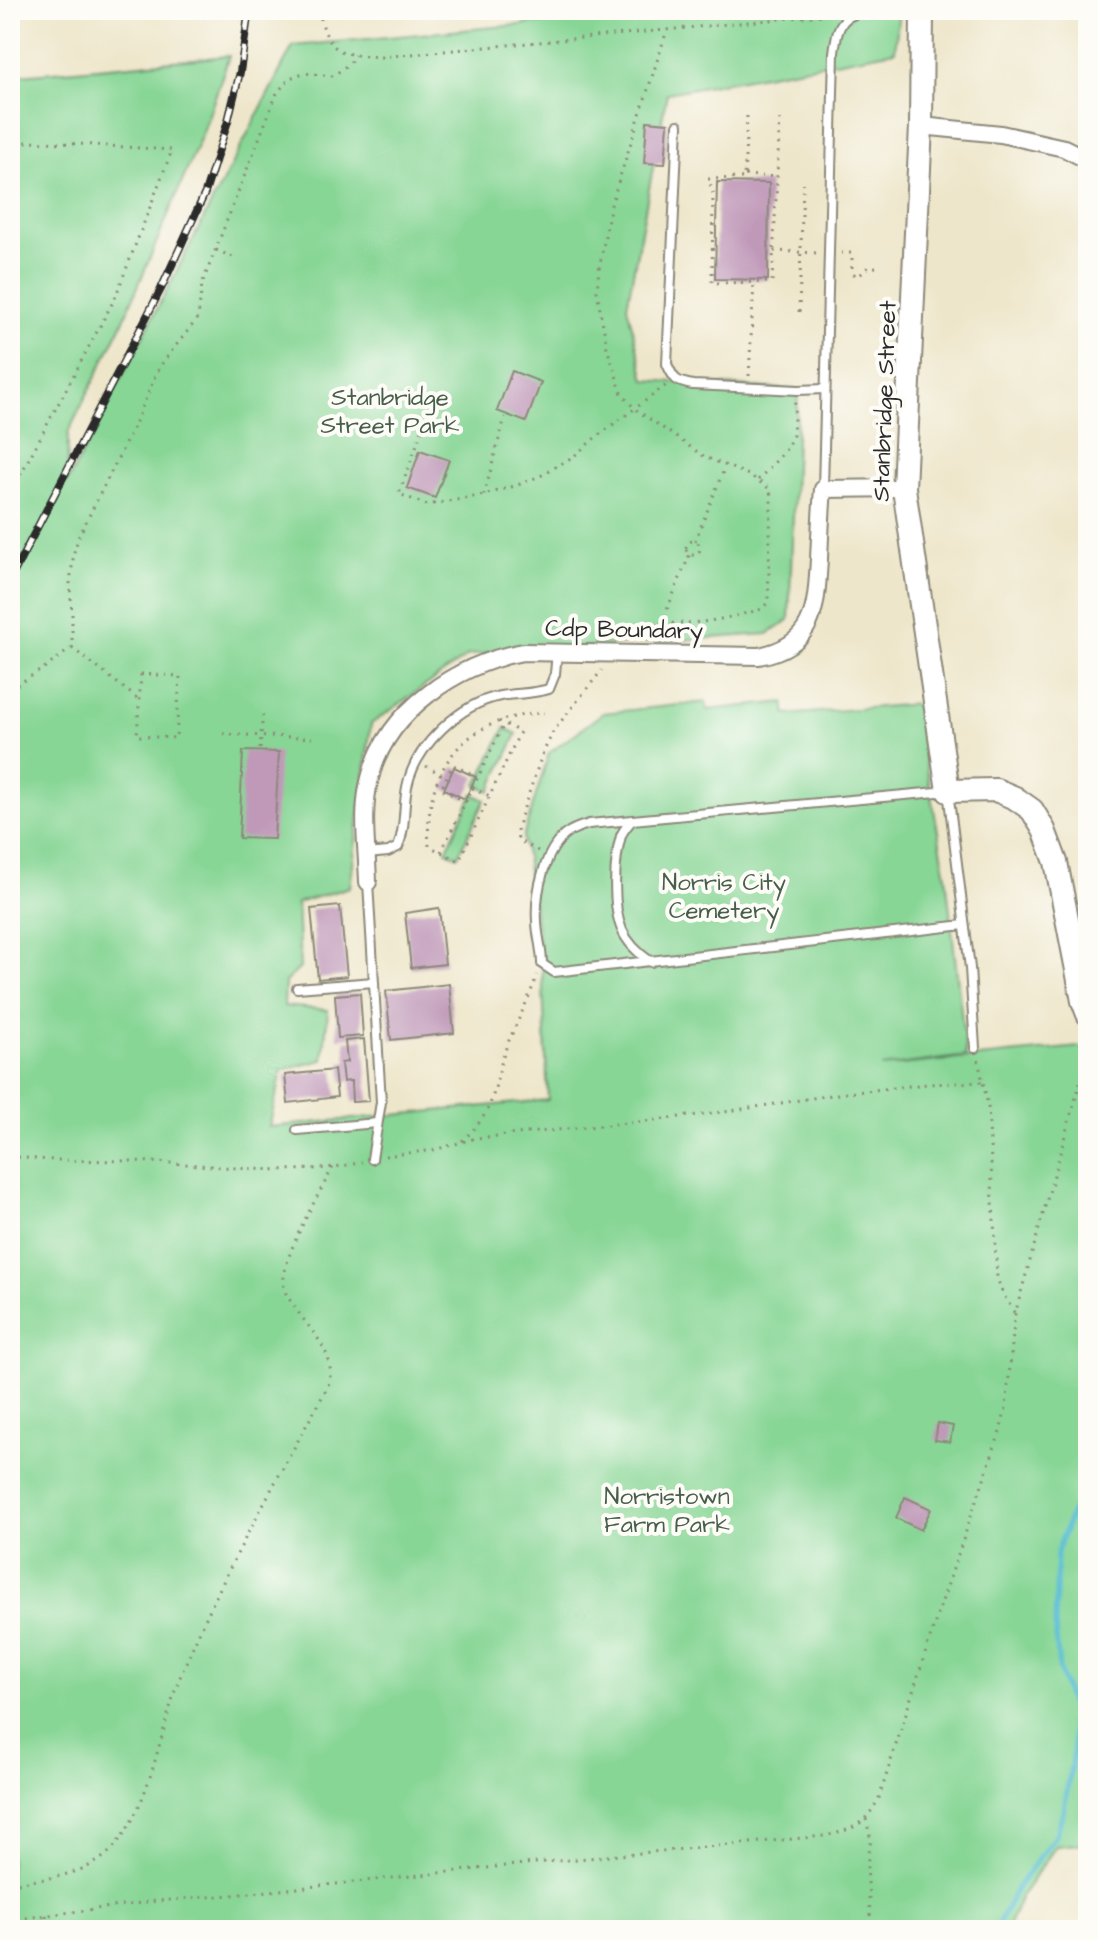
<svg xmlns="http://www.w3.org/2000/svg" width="1098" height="1940" font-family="'Architects Daughter',sans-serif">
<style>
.green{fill:#87d695;stroke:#598060;stroke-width:2}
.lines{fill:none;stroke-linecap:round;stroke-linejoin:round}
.stream{stroke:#55bcd3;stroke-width:5}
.building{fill:#c099b9}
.service-casing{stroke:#8c887a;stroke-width:12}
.minor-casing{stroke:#8c887a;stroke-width:20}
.tertiary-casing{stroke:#8c887a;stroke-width:26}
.path{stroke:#8c887a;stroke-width:3;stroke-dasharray:2 6;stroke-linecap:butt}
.service{stroke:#fff;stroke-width:8}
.minor{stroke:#fff;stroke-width:16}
.tertiary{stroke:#fff;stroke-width:22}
.rail-casing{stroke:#2b2b2b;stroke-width:8}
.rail{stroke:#fdfcf7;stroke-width:5;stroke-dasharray:15;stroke-linecap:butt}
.labels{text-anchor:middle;stroke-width:8;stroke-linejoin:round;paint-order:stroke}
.park-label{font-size:24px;fill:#475e4b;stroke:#fdfcf7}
.street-label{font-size:24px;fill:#2b2b2b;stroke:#fdfcf7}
</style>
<rect width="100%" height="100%" fill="#fdfcf7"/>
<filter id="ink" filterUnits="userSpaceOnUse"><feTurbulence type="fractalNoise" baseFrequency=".0125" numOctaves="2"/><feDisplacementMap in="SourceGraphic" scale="16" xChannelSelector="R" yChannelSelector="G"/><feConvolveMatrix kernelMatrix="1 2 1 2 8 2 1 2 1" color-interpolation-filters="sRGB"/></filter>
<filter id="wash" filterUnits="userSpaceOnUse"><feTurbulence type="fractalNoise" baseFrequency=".006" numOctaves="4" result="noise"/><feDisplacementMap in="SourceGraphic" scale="32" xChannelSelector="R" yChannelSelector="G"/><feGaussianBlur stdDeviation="1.8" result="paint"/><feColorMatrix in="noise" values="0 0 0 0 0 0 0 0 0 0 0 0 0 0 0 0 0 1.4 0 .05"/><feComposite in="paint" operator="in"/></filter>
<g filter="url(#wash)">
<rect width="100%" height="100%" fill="#eee6ca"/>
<path class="green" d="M677 10H899L895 51 667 93 627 306 645 380 798 390 789 620 768 634 469 655 371 724 350 887 297 903 300 968 285 982 284 1006 328 1010 323 1060 282 1070 269 1127 548 1100 542 964 523 837 549 753 603 713 706 702 707 710 784 702 786 715 915 704 946 876 966 1056 881 1067 1088 1046V1843L1056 1846 1021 1896 1007 1930H10V76L229 56 203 132 123 322 68 433 67 483 293 46Z
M505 728 517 734 490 791 477 785Z
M473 794 485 800 458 856 446 851Z"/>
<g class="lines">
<path class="stream" d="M995 1930 1018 1886 1056 1835 1064 1809 1074 1748 1072 1710 1059 1668 1055 1626 1057 1552 1072 1511 1088 1494"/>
</g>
<g id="blocks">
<path class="building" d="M647 121 668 123 665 164 644 163Z
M717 182 769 183 768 280 715 279Z
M512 371 541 382 526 422 497 411Z
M420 450 449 460 435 498 407 488Z
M243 751 279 752 274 839 239 838Z
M454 767 476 777 465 799 444 789Z
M340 906 347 976 318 979 311 909Z
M439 908 445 964 411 968 405 913Z
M449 984 454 1033 391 1040 386 991Z
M360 993 363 1036 338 1038 335 995Z
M364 1039 369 1101 352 1102 351 1081 343 1082 341 1063 347 1062 345 1041Z
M334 1070 337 1097 288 1103 285 1075Z
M938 1423 953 1426 950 1442 935 1440Z
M905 1497 931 1509 921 1530 896 1518Z"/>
</g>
</g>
<g filter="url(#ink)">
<use href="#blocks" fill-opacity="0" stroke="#8c887a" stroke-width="2"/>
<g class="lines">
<defs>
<path id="service" d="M678 125 667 364C674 380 676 382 693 385L798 390 825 389
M823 489 834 53C838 18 844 14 878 10
M632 820C628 825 623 830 621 836 614 860 612 906 622 930 628 944 638 953 651 962
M367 854 388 852 398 847C406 827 403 808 407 787 415 746 460 704 500 696 517 693 533 694 549 689L555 674 557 651
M368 882 381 1102 372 1159
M964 925 554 972 542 964C542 949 537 935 537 921 535 894 544 851 566 834 572 829 582 826 589 824L948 791 970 968 975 1048
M297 988 374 982
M297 1130 377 1123"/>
<path id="minor" d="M921 126 1001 134 1064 148 1088 160
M368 882C367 848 361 811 370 778 387 710 458 664 523 652L759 656C816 645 816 608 819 559 820 536 821 513 823 489L904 488"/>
<path id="tertiary" d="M922 10 921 126 904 488 948 791 996 790 1015 798 1032 810 1044 830 1056 862 1083 1001 1088 1014"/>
</defs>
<use href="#service" class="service-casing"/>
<use href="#minor" class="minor-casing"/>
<use href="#tertiary" class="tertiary-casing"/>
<path class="path" d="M319 10C328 55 340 54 381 57L834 14
M747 116 744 178 708 179 713 191 712 283 772 282 780 115
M10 147 30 141 172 150 115 298 10 494
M745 175 777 177
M216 250 233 257
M774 251 818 253
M841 253H852V271L855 275H860L867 268 877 267
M799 312 803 183
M749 376 754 283
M433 400 399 494 427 505 484 495 518 485 542 475 574 456 595 438 668 384
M758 480 785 451 793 435 795 400
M484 495 505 417
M686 548a7 7 0 1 1 14 0a7 7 0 1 1-14 0Z
M695 541 725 467
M661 624 690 554
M636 638C657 618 675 625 701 622 721 620 743 614 762 609L768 602 771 500 770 489 751 476 705 457 635 409 622 394 607 348 597 291 599 269 610 208 667 30
M72 648V615L70 582 74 552 79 536 135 424 156 374 163 362 198 318 202 284 277 93 290 78 303 73 333 76 350 63 355 55
M72 648 138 699
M141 674 180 676 176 738 137 736Z
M10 689 49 665 70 649
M499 721 520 732 459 861 429 846C423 769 465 716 544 713
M223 734 312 738
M260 749 263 710
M426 766 447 777
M472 788 490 796
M466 802 441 789 453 765 476 776
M538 851 518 840 517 828 542 755 554 730 602 670
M441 852 504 724
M978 1060 988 1105 997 1278 1002 1292 1015 1314
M462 1141C500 1106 491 1088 507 1045 517 1022 529 999 537 975
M10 1156C57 1163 105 1159 152 1162 220 1165 295 1178 362 1162
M385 1156 434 1150 476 1138 638 1122 731 1111 838 1094 927 1084 984 1082
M866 1819 871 1840 867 1865 871 1930
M10 1884C43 1879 88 1876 112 1849 145 1812 154 1761 168 1715 173 1695 180 1676 188 1658 228 1564 279 1476 328 1386 338 1355 313 1334 296 1309 292 1303 286 1296 284 1288 279 1259 320 1193 333 1167
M46 1915 48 1930
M10 1920 157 1901 232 1895 534 1863 824 1836C853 1830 865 1825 879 1798L939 1610 1000 1432 1006 1408 1015 1314 1088 1054"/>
<use href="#service" class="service"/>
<use href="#minor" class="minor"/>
<use href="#tertiary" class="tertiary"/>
<defs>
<path id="rail" d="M10 580 161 289 205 193 228 121 240 72 249 10"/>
</defs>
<use href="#rail" class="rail-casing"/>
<use href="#rail" class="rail"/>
</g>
</g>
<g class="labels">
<g class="park-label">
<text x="390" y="405">Stanbridge<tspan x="390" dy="28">Street Park</tspan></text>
<text x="724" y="890">Norris City<tspan x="724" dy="28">Cemetery</tspan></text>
<text x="667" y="1504">Norristown<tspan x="667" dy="28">Farm Park</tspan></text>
</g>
<g class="street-label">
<text transform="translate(884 401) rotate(-88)" y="8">Stanbridge Street</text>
<text transform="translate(624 629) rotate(1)" y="8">Cdp Boundary</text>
</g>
</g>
<rect width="1098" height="1940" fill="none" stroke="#fdfcf7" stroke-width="40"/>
</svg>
